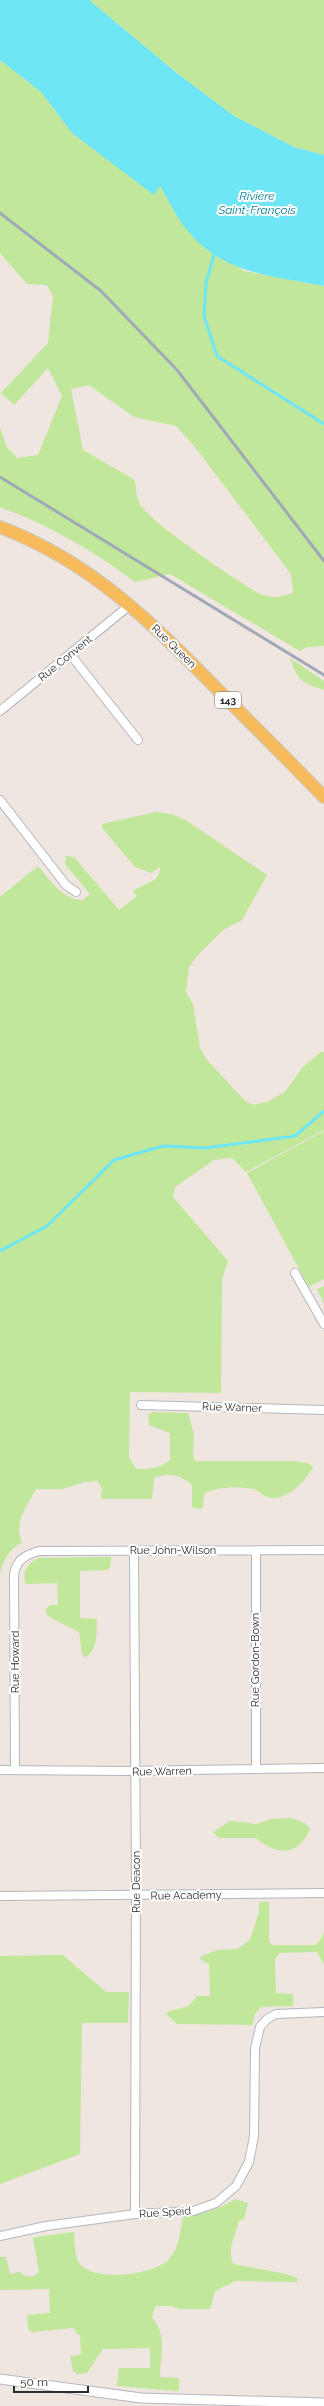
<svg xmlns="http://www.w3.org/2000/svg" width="324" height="2406" font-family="Raleway,sans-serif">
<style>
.green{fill:#c0e79a;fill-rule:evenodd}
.water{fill:#6ee6f5}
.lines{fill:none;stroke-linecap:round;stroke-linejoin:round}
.stream{stroke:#6ee6f5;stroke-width:3}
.minor-casing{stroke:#b3b7c1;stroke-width:10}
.tertiary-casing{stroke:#b3b7c1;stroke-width:11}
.primary-casing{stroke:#c8c8c8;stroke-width:14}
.minor{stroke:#fff;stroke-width:8}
.tertiary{stroke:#fff;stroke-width:9}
.primary{stroke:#f8bb5b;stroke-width:12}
.rail{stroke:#a1a8b8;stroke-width:3}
.labels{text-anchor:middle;stroke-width:4;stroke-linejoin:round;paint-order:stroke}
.shield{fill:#fff;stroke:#6c6c6c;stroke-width:1}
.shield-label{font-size:10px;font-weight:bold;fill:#2d2d2d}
.street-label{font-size:11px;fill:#2d2d2d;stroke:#fff}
.water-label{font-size:12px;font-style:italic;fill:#087d98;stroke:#fff}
</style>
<rect width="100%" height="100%" fill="#efe6df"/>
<path class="green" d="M89 0H324V155L294 147 234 116 178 74Z
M0 60 41 92 72 133 154 194 160 185 187 230 244 271 324 286V646L307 647 300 651 170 574 135 582C94 551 49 525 0 507V427L6 446 17 458 38 455 62 396 48 368 14 405 1 393 48 343 53 296 47 285 27 284 0 253ZM89 385 134 417 176 426 195 447 291 574 293 593C282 597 272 599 260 594 241 584 148 521 140 504 136 498 136 487 135 480L83 450 71 389Z
M290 658 324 681V690C302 682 298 682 290 658Z
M156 812 172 814 187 821 267 875 242 920 223 930 197 956 189 967 186 992 193 1004 200 1048 207 1060 245 1101 253 1105 267 1102 285 1092 303 1067 321 1052H324V1130L246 1172 232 1158 214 1160 175 1187 173 1197 228 1261 222 1280 221 1393 130 1392 129 1457 136 1469C150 1469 159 1469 170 1460V1433L149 1425 148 1415 152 1412 188 1413 194 1434 193 1455 195 1461H293L308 1463 313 1467C306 1481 285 1503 267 1497 263 1496 260 1492 256 1490 243 1485 216 1487 204 1493L203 1509 192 1508V1485C179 1474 169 1473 154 1478L152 1499H101L102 1489 98 1481 84 1482 62 1489H36C27 1506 13 1523 22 1542 9 1550 3 1559 0 1574V897L38 866C51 881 62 900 83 900L90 894 65 864 66 856 74 857 119 910 137 896 133 891C144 883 160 883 160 867L151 873 135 867 103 829 102 824Z
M324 1131V1279L309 1287 247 1173Z
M324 1286V1304L317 1289Z
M111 1557 110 1568 107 1570 80 1571V1618L97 1619C96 1633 99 1649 85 1658L82 1654 79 1632 51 1618 46 1613V1609L50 1605H58L57 1583 26 1584C21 1572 28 1563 39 1558Z
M292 1818 306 1824 310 1829C299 1856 277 1856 256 1838H219L213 1832 230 1821 256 1824 272 1819Z
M259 1902H269V1942L273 1945H315L319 1942 324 1933V1964L317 1952 279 1953 275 1959 276 1993 293 1994V2006L261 2007 254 2015 253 2025 177 2024 167 2015V2012L189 2006 197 1996H210L209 1964 201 1960 200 1957 217 1950 237 1949 250 1940 259 1912Z
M63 1955 106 1992H129L128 2023H82L80 2154 0 2184V1956Z
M235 2199 248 2203 244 2219 239 2221C235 2236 227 2248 233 2264L287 2274 298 2279 297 2282 235 2281 215 2291 210 2309H181L171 2306H155L152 2317C168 2337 160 2353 160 2377L179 2378V2391L117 2386 119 2368H150V2348L103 2349 87 2373 78 2374 73 2371 70 2356 81 2355 80 2335 77 2334 74 2328 32 2332 28 2329 27 2315 50 2313 49 2289 0 2290V2257H6L10 2274 20 2272C25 2278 33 2278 39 2272L33 2238 36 2237 74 2232C75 2242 74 2261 83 2267 100 2281 152 2275 168 2260 179 2250 180 2231 183 2217 202 2214 218 2210 235 2199Z"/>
<path class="water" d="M0 0H89L178 74 234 116 294 147 324 155V286C272 276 223 274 187 230 176 217 169 200 160 186L154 195 72 133 41 92 0 60Z"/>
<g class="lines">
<path class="stream" d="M214 255 206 283 204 316 217 356 324 424
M0 1251 47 1226 114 1160 163 1146 205 1148 295 1136 324 1111"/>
<defs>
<path id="minor" d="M70 654 138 740
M0 711 130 605
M0 800 66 885 76 892
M295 1273 324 1324
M141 1405 324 1410
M134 1550 136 1883 135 2214
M256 1769V1550
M0 1770 124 1771 324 1768
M15 1770 14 1575C16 1560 25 1555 39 1551L324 1550
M0 1896 324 1893
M0 2236 46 2226 135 2214 193 2211 216 2203 236 2186 249 2162 254 2136 255 2048 260 2027 267 2019 276 2014 324 2012"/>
<path id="tertiary" d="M0 2379 141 2398 324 2403"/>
<path id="primary" d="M0 527C92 562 152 623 219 691 254 726 289 761 324 797"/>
</defs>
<use href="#minor" class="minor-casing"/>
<use href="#tertiary" class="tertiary-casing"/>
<use href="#primary" class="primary-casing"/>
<use href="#minor" class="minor"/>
<use href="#tertiary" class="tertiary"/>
<use href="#primary" class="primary"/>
<path class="rail" d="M0 213 101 291 177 370 324 561
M0 477 324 675"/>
</g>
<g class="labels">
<rect class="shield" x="215" y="692" width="26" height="16" rx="3"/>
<g class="shield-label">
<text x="228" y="704">143</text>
</g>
<g class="street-label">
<text transform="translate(174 646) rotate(44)" y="4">Rue Queen</text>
<text transform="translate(65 658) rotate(-39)" y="4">Rue Convent</text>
<text transform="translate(232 1407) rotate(2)" y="4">Rue Warner</text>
<text x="173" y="1554">Rue John-Wilson</text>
<text transform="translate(255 1660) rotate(-90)" y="4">Rue Gordon-Bown</text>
<text transform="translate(15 1662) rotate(-90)" y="4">Rue Howard</text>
<text transform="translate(162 1771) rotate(-1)" y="4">Rue Warren</text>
<text transform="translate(136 1882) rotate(-90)" y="4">Rue Deacon</text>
<text transform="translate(186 1895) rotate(-1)" y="4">Rue Academy</text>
<text transform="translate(165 2212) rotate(-4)" y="4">Rue Speid</text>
</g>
<g class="water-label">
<text x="257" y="200">Rivière<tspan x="257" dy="14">Saint-François</tspan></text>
</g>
</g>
<path d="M14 2386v6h74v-6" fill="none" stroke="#2d2d2d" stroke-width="2"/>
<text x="20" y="2386" font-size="12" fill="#2d2d2d" stroke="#ffffff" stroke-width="3" paint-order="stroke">50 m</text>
</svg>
